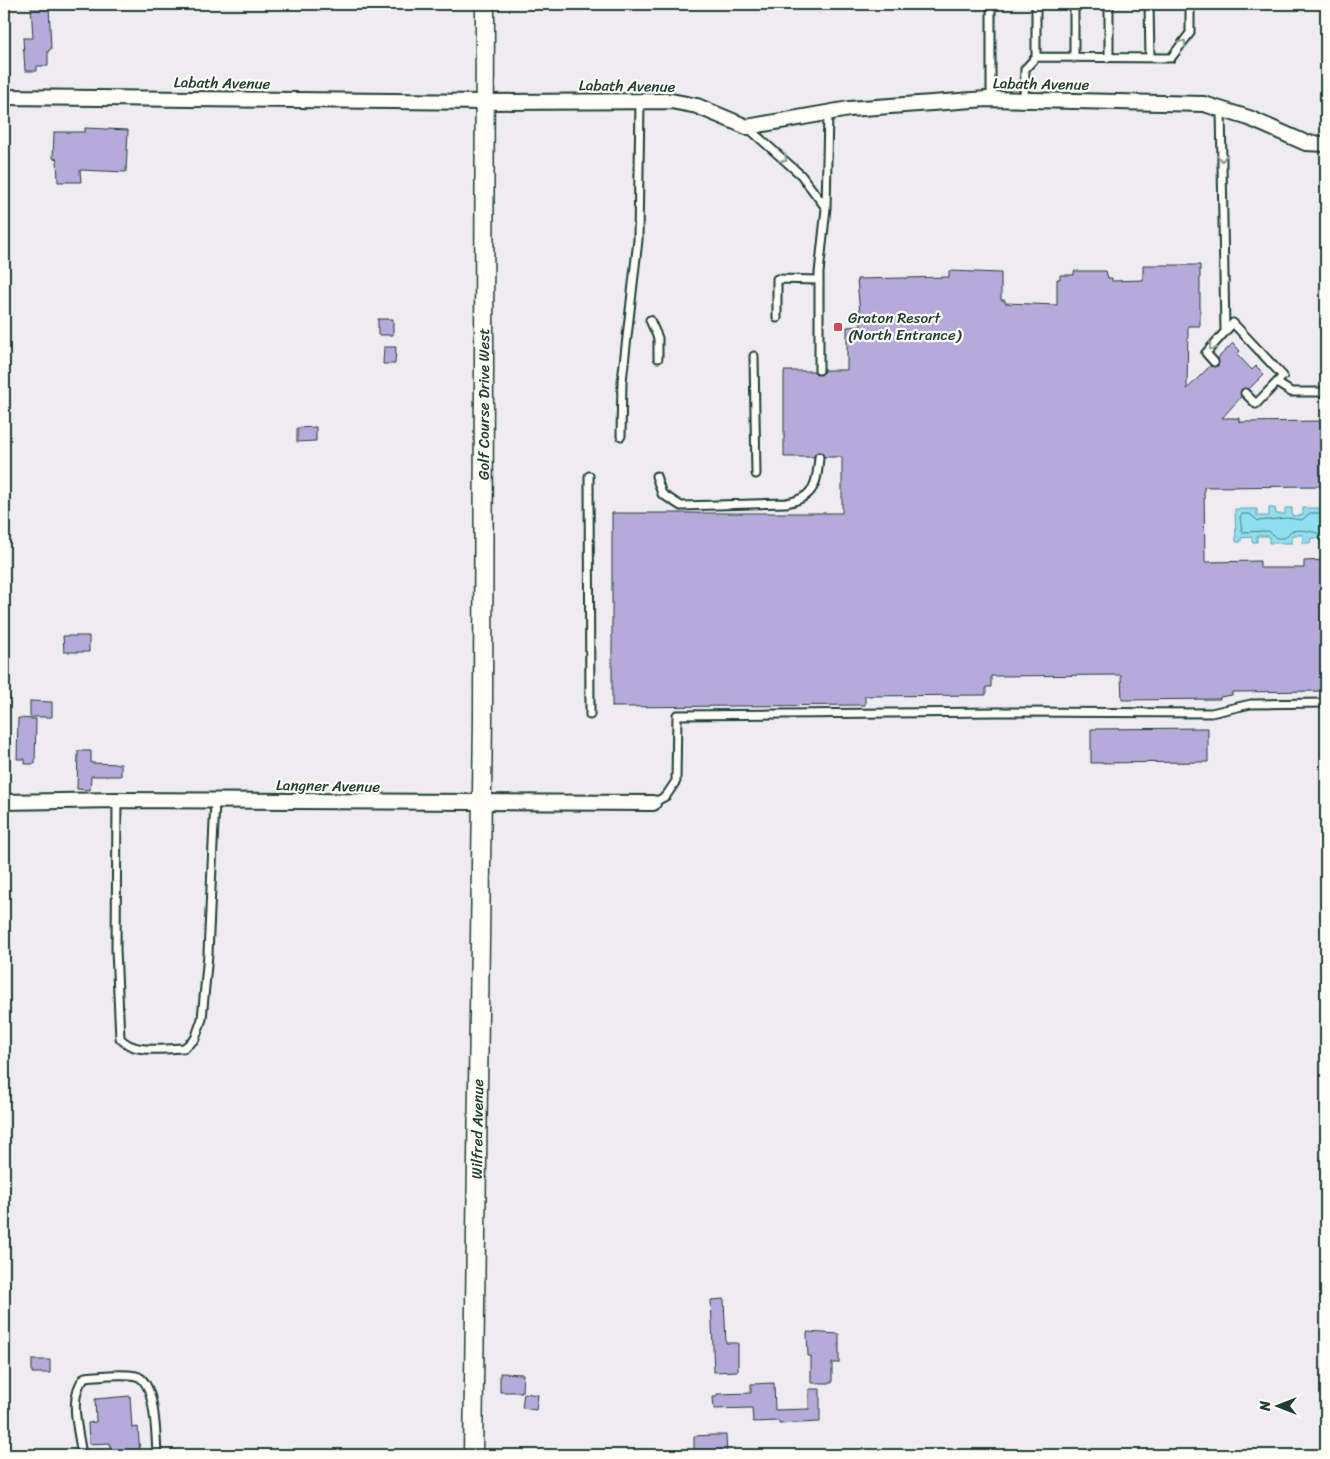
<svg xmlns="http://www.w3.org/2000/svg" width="1330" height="1459" font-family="Sriracha,sans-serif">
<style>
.water{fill:#90dfee;stroke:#639ea4}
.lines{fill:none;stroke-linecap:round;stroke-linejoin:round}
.shore{stroke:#4c7e7e;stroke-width:1}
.building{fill:#b6aadb;stroke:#1f3d34}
.service-casing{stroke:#1f3d34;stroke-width:11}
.minor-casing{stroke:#1f3d34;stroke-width:18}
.tertiary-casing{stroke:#1f3d34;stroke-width:21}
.service{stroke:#fdfcf7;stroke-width:7}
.minor{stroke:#fdfcf7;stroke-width:14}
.tertiary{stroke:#fdfcf7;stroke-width:18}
.oneway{stroke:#8e9c96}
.poi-dot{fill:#d1495b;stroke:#fdfcf7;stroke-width:2}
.labels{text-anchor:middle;stroke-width:4.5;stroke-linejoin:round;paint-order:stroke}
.street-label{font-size:15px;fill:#1f3d34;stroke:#fdfcf7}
.poi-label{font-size:15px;fill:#1f3d34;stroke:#fdfcf7;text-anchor:start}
</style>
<rect width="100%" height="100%" fill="#efecf1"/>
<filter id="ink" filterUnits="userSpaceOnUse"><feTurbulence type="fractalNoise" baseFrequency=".02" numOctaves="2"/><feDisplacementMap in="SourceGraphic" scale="10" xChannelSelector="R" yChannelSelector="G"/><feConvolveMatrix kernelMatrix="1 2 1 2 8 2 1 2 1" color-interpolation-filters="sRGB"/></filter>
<g filter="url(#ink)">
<path class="water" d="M1269 508H1275L1276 514H1285V508H1292V516L1303 515V508H1326V543H1320L1319 538H1311L1310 543H1303V535H1292V543H1269V536H1257V542H1252V537L1241 538V542H1236L1235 509H1257V516H1269Z"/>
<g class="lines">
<path class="shore" d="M1326 513H1310L1302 520 1287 518 1258 521 1250 514H1242L1240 517 1242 532 1269 531 1276 538H1285L1291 531C1301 529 1319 531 1326 538"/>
</g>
<path class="building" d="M49 5 51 49 48 51V66H37V71H25L23 38H33L31 6Z
M85 128 128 130 126 172 80 170 81 182H58L57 159 53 158 54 132H85Z
M1143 265H1200V326H1188L1187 389 1210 366H1218V358L1233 343 1240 351 1237 354 1252 370 1256 366 1264 374 1249 389 1241 390V397L1222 418H1239V422L1326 421V486L1204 487 1205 562 1260 561V568H1304V561L1326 560V691L1232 692V695L1220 697V699L1122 700 1121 675 991 676V687H986V695L865 696V705L612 707V513H842V457H824L819 452 814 457H784V371H814L819 375 824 370H847V327L861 326 857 279 949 277V271L1001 273V300H1005V303L1057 305V279H1060V275H1074V271H1106L1108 278H1112V281L1143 280Z
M378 319H393V335H378Z
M384 347H396L395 364H383Z
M316 427V441L297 442V428Z
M63 636H89V652H64Z
M30 701 52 702V717H30Z
M18 718 36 719 35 764H25V759H17Z
M1208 728V762L1091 763V729Z
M78 751H91V763L121 764V776H91L90 790 77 789Z
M724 1299 726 1343H738V1371L714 1372 711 1300Z
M807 1332 839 1334V1363H832V1383H811V1356H808Z
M32 1360H50V1373H32Z
M500 1373 523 1374 522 1392H500Z
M774 1383 775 1410 809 1409V1389H820V1422L779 1424V1421L753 1422 752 1408 714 1409 713 1397H717V1394L751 1393V1384Z
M524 1393 538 1395 536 1410 522 1408Z
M130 1396 132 1428 138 1427 140 1455H111L110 1443 89 1444 88 1423 96 1422 95 1399Z
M714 1435H726L727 1455H694V1436Z"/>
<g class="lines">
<defs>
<path id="service" d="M1074 4V58
M1149 4 1150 58
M4 11V97
M1036 57 1171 58 1190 33V4
M1109 58V4
M991 99V4
M1024 99 1025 69 1036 57V4
M1221 109 1225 331
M747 127 801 175 826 208
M777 318V279L819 280
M650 320 658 338V358
M754 356 756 474
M1214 362 1206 353 1233 323 1283 376 1256 404 1245 393
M819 370V273L826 208 828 113
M1277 383 1291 392H1326
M621 436 622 381 638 240 640 101
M589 476 590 715
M656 476 662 494 681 506 786 503C815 498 817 483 819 457
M117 800 116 949 120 1038C134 1055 165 1048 184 1048L195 1039 202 1019 208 954 215 801
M653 803 666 796 676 781 677 715 999 712 1211 713 1251 704 1326 703
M82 1455C79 1432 67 1396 85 1377 101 1376 120 1373 136 1376 156 1380 156 1439 157 1455"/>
<path id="minor" d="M4 97 485 102 671 101 697 106 747 127 849 109 987 99 1204 104 1249 118 1306 143 1326 144
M4 802 117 800 653 803"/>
<g id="tertiary">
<path id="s1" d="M473 1455 483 718 485 4"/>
</g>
</defs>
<use href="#service" class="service-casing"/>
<use href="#minor" class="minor-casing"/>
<use href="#tertiary" class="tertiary-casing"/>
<use href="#service" class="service"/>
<use href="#minor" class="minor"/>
<use href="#tertiary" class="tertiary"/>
</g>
<defs><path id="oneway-chevron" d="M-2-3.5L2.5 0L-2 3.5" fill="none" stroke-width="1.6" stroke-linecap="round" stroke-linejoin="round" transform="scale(1.25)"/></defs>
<g class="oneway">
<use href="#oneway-chevron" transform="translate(1183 43) rotate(-53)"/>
<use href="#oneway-chevron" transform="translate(1222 158) rotate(89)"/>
<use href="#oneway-chevron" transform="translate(784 159) rotate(41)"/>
<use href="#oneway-chevron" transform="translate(1212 347) rotate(131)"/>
</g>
</g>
<rect class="poi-dot" x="833" y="322" width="10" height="10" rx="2.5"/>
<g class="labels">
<g class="street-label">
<text transform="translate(222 83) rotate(1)" y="5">Labath Avenue</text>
<text transform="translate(1041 84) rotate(1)" y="5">Labath Avenue</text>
<text transform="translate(627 86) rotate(1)" y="5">Labath Avenue</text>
<text dy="5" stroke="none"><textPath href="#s1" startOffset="1051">Golf Course Drive West</textPath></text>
<text transform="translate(328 786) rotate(1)" y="5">Langner Avenue</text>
<text dy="5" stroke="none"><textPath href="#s1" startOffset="326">Wilfred Avenue</textPath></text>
</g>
<g class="poi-label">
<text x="848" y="323">Graton Resort<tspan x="848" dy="17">(North Entrance)</tspan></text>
</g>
</g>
<rect width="1330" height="1459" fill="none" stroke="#fdfcf7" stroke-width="20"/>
<rect x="10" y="10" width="1310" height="1439" fill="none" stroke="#1f3d34" stroke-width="2" filter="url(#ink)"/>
<g transform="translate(1278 1406) rotate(270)" stroke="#fdfcf7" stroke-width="4" paint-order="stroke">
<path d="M0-4L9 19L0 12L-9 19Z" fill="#1f3d34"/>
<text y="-8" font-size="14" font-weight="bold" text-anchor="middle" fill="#1f3d34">N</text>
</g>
</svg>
